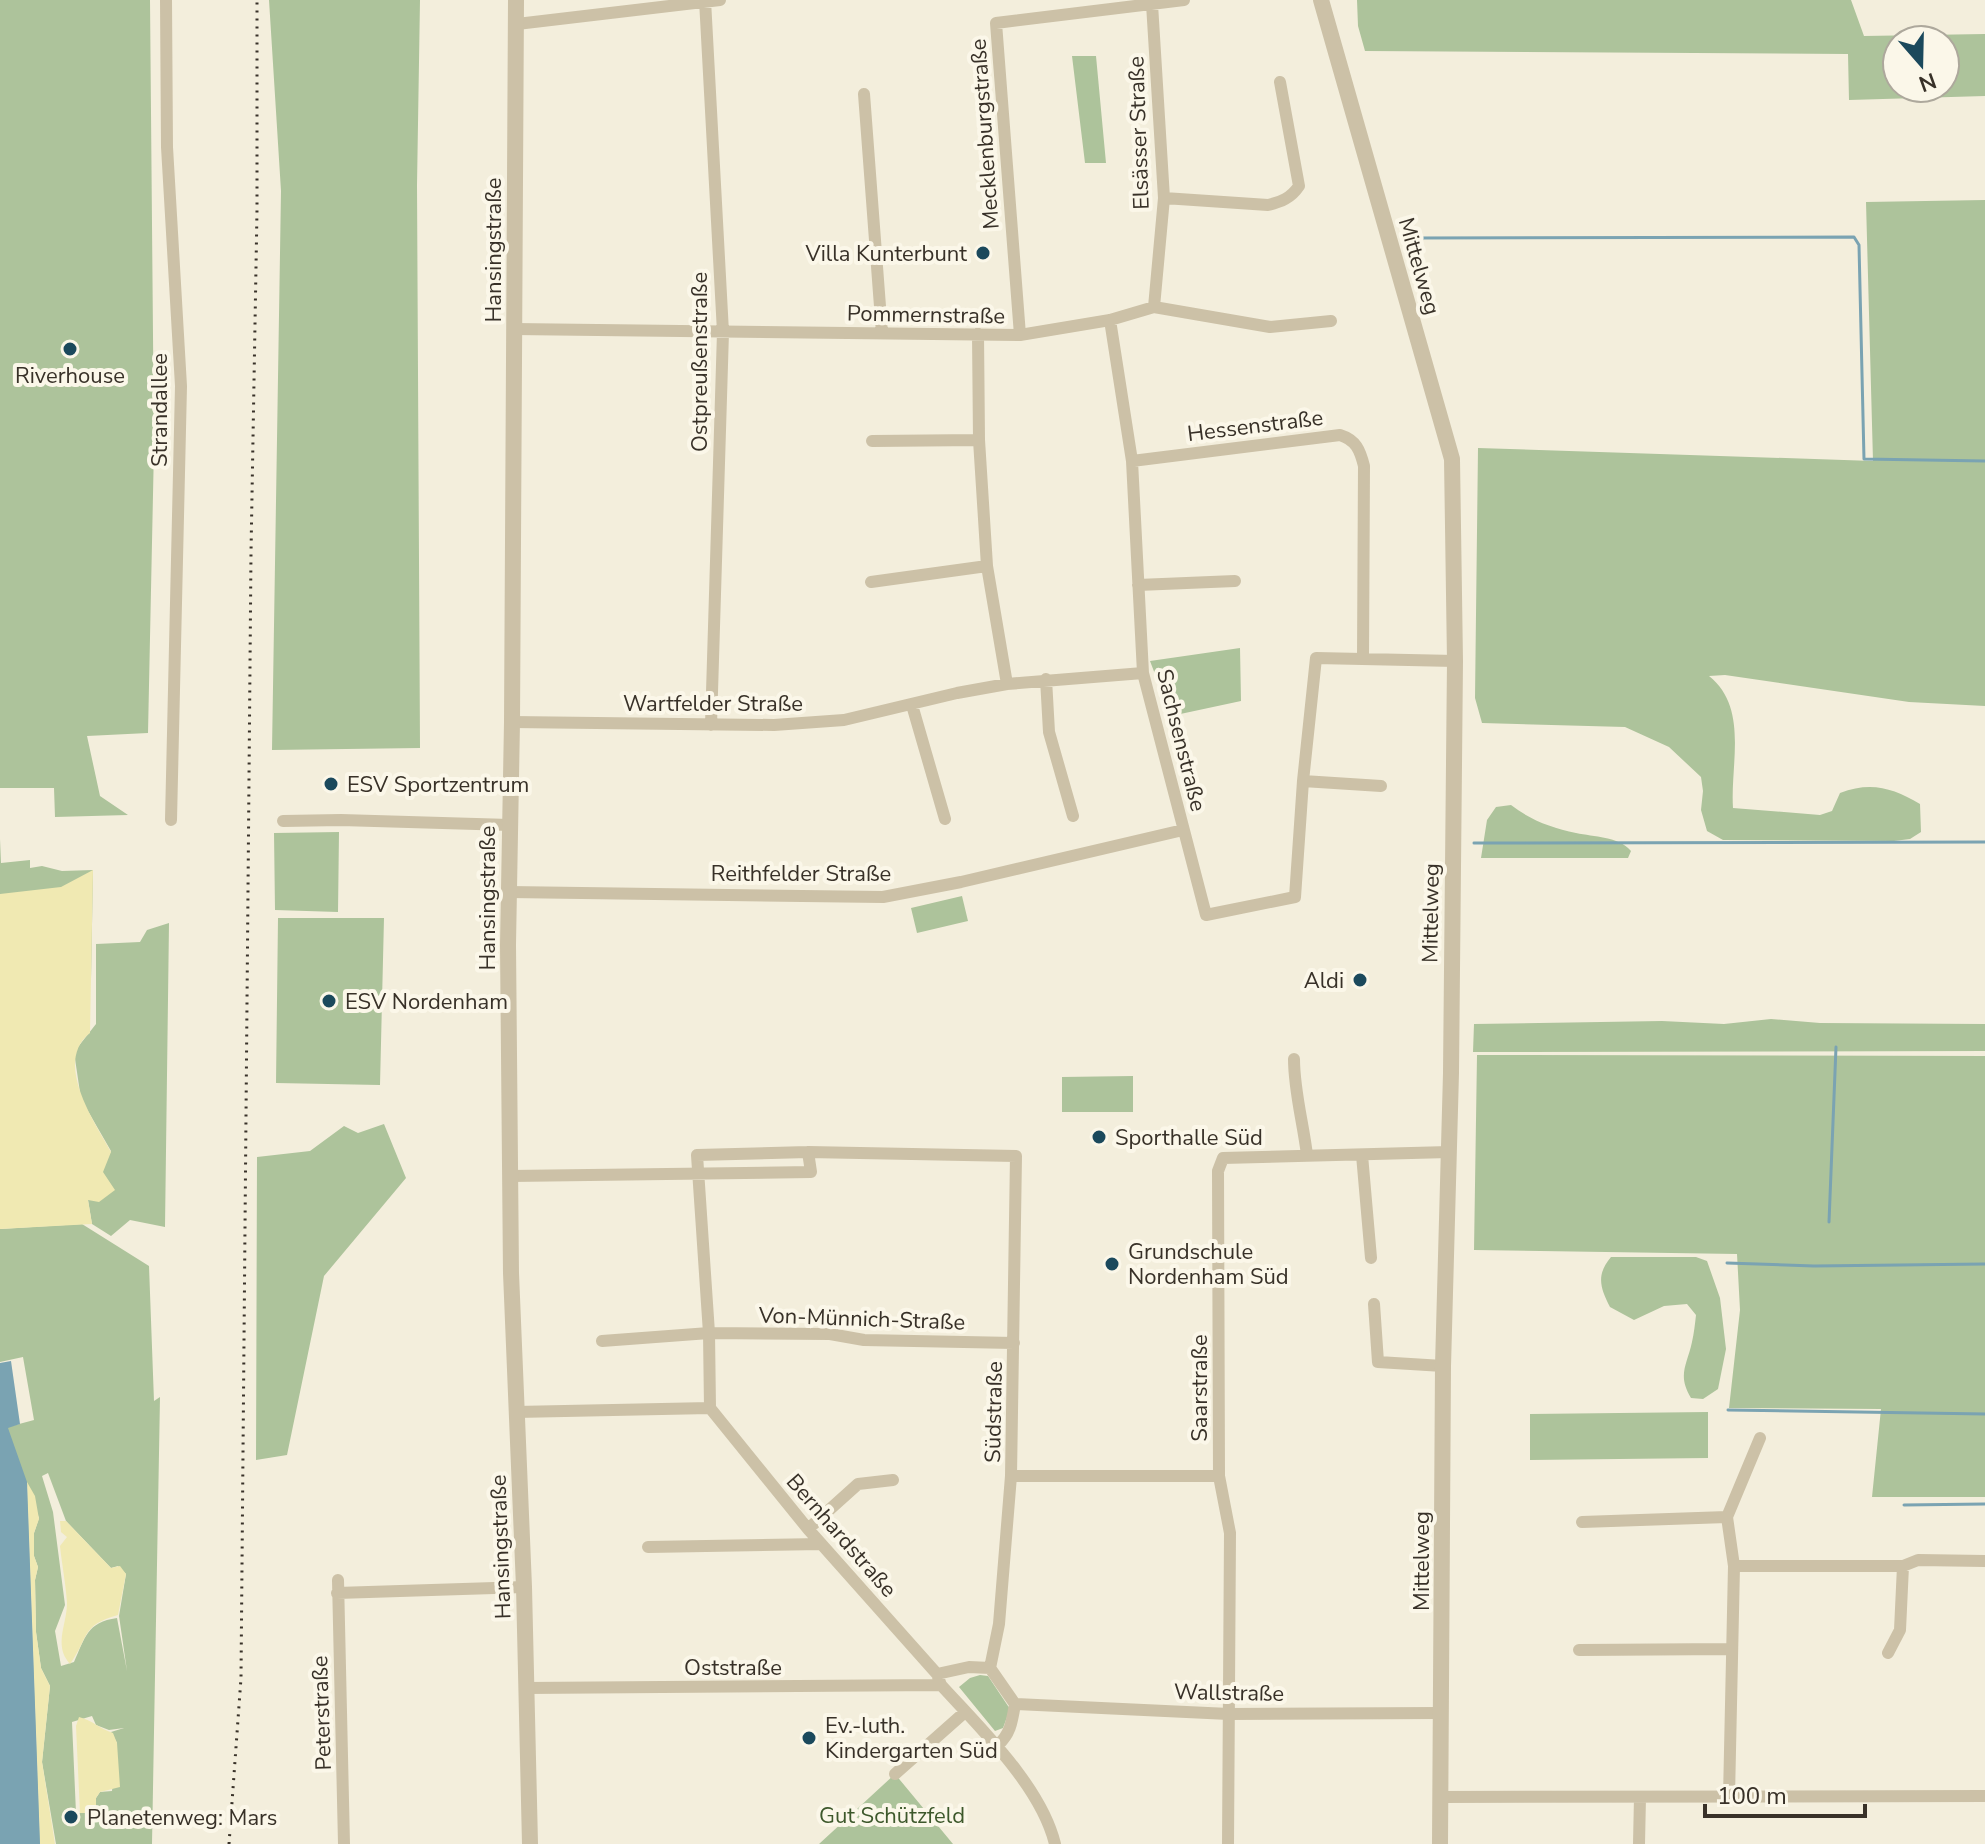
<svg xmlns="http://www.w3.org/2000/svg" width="1985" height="1844" font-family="'Nunito Sans',sans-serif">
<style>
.green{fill:#adc39b;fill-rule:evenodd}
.sand{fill:#f0e9b2}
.water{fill:#7aa3b2}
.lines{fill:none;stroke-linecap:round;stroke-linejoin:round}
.stream{stroke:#7aa3b2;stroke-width:3}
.minor{stroke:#ccc1a7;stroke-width:12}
.tertiary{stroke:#ccc1a7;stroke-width:16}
.rail{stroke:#383128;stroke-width:3;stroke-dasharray:2 6;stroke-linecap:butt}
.poi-dot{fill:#1b495c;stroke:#fbf7e9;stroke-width:3}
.labels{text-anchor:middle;stroke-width:8;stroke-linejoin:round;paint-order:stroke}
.street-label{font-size:22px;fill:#383128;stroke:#fbf7e9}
.poi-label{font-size:22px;fill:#383128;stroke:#fbf7e9;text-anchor:start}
.park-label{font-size:22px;fill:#3d582b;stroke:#fbf7e9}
</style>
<rect width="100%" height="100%" fill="#f3eedc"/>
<path class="green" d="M0 0H150L154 447 148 733 87 736 100 796 128 815 55 817 54 788H0Z
M269 0H420L417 185 420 748 272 750 281 191Z
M1357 0H1851L1864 36 1985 34V96L1849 100 1848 54 1365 51 1358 26ZM1897 40H1945V88H1897Z
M1072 56H1096L1106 163H1085Z
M1985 200V706L1909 702 1725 675 1709 676C1749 708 1730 764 1733 808L1820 815 1832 811 1840 793C1871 781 1893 788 1920 804L1921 832 1910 839 1894 841 1723 840 1707 831 1701 810 1703 791 1701 777 1669 747 1625 727 1482 723 1475 698 1478 448 1873 461 1866 202Z
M1240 648 1241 701 1171 716 1150 661Z
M1511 805C1530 820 1552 828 1576 833 1594 837 1618 836 1631 851L1628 858H1481L1487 820 1496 807Z
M339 832 338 912 275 910 274 833Z
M0 839 1 863 30 860V868L42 866 62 871 93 870 91 979 0 996Z
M962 896 968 921 917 933 911 908Z
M278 918H384L380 1085 276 1083Z
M169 923 165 1227 130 1220 111 1236 92 1224 88 1200 111 1151 81 1099 74 1052 96 1024V944L140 942 147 930Z
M1771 1019 1820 1023 1985 1024V1051L1473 1052 1474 1024 1662 1021 1724 1024Z
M1477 1055 1985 1056V1497H1872L1881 1409 1729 1408 1740 1310 1737 1254 1474 1250Z
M1133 1076V1112H1062V1077Z
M384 1124 406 1178 324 1276 287 1455 256 1460 257 1157 310 1151 344 1126 358 1133Z
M82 1224 149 1266 154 1401 160 1397 152 1844H56L42 1762 50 1686 41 1668 36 1632 35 1580 38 1567 34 1556V1533L39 1518 27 1485 40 1844H0V1405L8 1427 34 1420 23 1357 0 1362V1229ZM48 1473 66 1521 111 1568 118 1566 126 1574 119 1616 127 1671 117 1618C87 1622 85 1638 74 1662L61 1666 55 1631 65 1605 53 1512 42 1476ZM92 1716 96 1725 109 1730 124 1728 111 1732 117 1743 112 1791 100 1792 96 1798 95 1813H76L72 1722Z
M1611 1257H1696L1707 1261 1720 1298 1726 1349 1718 1389 1703 1399 1691 1398C1677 1375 1687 1365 1692 1342 1694 1333 1695 1324 1696 1315L1687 1304 1664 1306 1634 1320 1610 1307C1600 1287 1596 1275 1611 1257Z
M1708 1412V1458L1530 1460V1414Z
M980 1675 988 1676 1010 1709 1003 1728 995 1731 959 1687 970 1678Z
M895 1774 953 1844H819Z"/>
<path class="sand" d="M93 870 90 1033C53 1062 94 1121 111 1152L103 1172 115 1190 99 1202 88 1200 92 1224 0 1229V894L61 887Z
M27 1482 35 1496 39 1519 34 1533V1556L38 1567 35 1580 36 1632 41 1668 50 1686 42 1762 55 1844H40Z
M60 1521H66L111 1568 120 1566 126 1574 118 1615C80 1626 90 1636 70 1664 53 1645 67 1625 67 1603 66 1585 62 1565 60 1546L67 1537 61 1532Z
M79 1717C92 1720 100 1729 113 1733L117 1743 120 1787 100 1792 96 1798V1813H80L76 1726Z"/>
<path class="water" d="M11 1361 20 1424 8 1428 27 1482 40 1844H0V1363Z"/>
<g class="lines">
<path class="stream" d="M1414 238 1854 237 1859 245 1864 459 1985 461
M1474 843 1985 842
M1829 1222 1836 1047
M1727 1263 1814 1266 1985 1264
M1728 1410 1985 1414
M1904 1505 1985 1504"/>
<path class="minor" d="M166 0 167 147 181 386 171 820
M705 0 723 332 711 725
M1152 4 1164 198 1154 307
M517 24 720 0
M864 94 882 333
M1164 198 1268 205C1281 202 1291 198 1299 186L1280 82
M1110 320 1132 461 1143 673 1206 915 1295 897 1303 781 1316 658 1455 661
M514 329 1020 335 1110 320 1154 307 1270 327 1331 321
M978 334 979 440 987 566 1007 684
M1020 335 996 23 1184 0
M872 441 979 440
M1132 461 1340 435C1356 440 1360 450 1364 466L1363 658
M871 582 987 566
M1138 585 1235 581
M1046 679 1049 732 1073 816
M912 705 945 819
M512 722 774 725 844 720 957 693 1007 684 1143 673
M1303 781 1381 786
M283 821 341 820 510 825
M509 892 883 897 961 882 1183 830
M1294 1059C1294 1091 1303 1122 1307 1155
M1362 1155 1371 1258
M511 1176 811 1172 808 1152
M1374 1304 1378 1362 1443 1366
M602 1341 709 1333 830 1334 864 1340 1014 1343
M710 1408 709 1333 697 1155 808 1152 1016 1156 1011 1476 999 1624 990 1668
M516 1412 710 1408 808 1529 937 1674 941 1685C980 1728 1041 1786 1055 1844
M1011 1476H1219
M1582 1522 1727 1517
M808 1529 858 1484 893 1480
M648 1547 821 1544
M1734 1566H1903L1918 1560 1985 1561
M338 1580 344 1844
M337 1593 524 1587
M1579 1650 1731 1649
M1888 1653 1900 1630 1903 1566
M937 1674 969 1667 990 1668 1015 1704C1012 1721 1011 1733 998 1745
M526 1688 941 1685
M1015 1704 1229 1714 1441 1713
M895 1774 965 1712
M1440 1797 1985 1796
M1729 1797 1734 1566 1727 1517 1760 1438
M1228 1844 1230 1533 1219 1476 1218 1171 1223 1158 1449 1152
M1639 1844 1640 1797"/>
<path class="tertiary" d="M516 0 512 722 508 945 511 1273 524 1587 530 1844
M1321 0 1452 459 1455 661 1451 1073 1443 1366 1440 1844"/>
<path class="rail" d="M229 1844 241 1678 251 553 257 210V0"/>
</g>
<g class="poi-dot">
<circle cx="983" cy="253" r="8"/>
<circle cx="70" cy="349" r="8"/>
<circle cx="331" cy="784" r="8"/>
<circle cx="1360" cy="980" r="8"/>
<circle cx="329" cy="1001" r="8"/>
<circle cx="1099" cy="1137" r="8"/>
<circle cx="1112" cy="1264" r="8"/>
<circle cx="809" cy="1738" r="8"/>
<circle cx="71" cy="1817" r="8"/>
</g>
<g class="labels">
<g class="street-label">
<text transform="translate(1138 133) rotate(-92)" y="8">Elsässer Straße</text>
<text transform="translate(984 134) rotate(-94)" y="8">Mecklenburgstraße</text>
<text transform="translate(493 250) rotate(-90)" y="8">Hansingstraße</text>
<text transform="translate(1420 266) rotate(74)" y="8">Mittelweg</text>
<text transform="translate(926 314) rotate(1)" y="8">Pommernstraße</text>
<text transform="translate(699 362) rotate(-90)" y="8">Ostpreußenstraße</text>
<text transform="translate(159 410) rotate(-90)" y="8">Strandallee</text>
<text transform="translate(1255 425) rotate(-7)" y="8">Hessenstraße</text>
<text x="713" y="711">Wartfelder Straße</text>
<text transform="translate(1182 740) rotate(76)" y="8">Sachsenstraße</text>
<text x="801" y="881">Reithfelder Straße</text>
<text transform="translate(487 898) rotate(-90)" y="8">Hansingstraße</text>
<text transform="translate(1430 913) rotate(-89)" y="8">Mittelweg</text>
<text transform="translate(862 1318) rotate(2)" y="8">Von-Münnich-Straße</text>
<text transform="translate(1199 1388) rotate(-90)" y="8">Saarstraße</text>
<text transform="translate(993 1412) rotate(-89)" y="8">Südstraße</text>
<text transform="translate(842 1535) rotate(49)" y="8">Bernhardstraße</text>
<text transform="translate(500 1547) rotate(-92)" y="8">Hansingstraße</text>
<text transform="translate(1421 1561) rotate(-90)" y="8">Mittelweg</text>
<text x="733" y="1675">Oststraße</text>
<text transform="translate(1229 1692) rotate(1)" y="8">Wallstraße</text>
<text transform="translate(321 1713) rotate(-92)" y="8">Peterstraße</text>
</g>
<g class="poi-label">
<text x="967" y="261" text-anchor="end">Villa Kunterbunt</text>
<text x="70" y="383" text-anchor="middle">Riverhouse</text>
<text x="347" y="792">ESV Sportzentrum</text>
<text x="1344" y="988" text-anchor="end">Aldi</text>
<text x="345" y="1009">ESV Nordenham</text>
<text x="1115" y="1145">Sporthalle Süd</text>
<text x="1128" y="1259">Grundschule<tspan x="1128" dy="25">Nordenham Süd</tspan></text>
<text x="825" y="1733">Ev.-luth.<tspan x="825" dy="25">Kindergarten Süd</tspan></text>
<text x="87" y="1825">Planetenweg: Mars</text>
</g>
<g class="park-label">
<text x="892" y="1823">Gut Schützfeld</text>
</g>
</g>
<g transform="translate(1921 64) rotate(160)"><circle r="38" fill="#fbf7e9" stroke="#ada89c" stroke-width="2"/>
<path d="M0-6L14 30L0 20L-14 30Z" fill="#1b495c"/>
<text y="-12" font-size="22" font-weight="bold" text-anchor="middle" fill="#383128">N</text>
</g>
<path d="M1705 1804v12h160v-12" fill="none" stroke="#383128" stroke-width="4"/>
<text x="1717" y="1804" font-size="24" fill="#383128" stroke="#fbf7e9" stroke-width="6" paint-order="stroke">100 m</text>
</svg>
